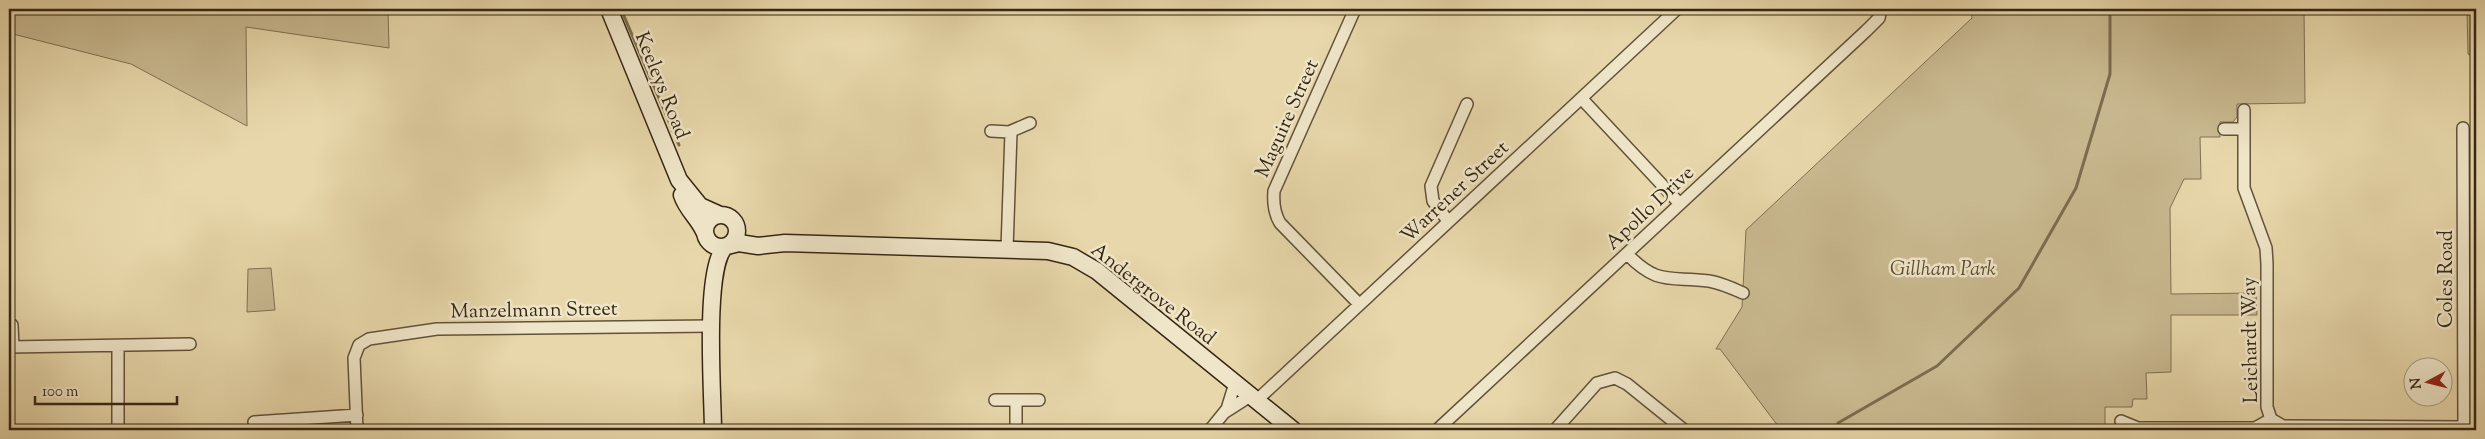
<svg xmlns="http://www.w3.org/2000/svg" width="2485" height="439" font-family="'Sorts Mill Goudy',serif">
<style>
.green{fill:#c9b990;stroke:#807052}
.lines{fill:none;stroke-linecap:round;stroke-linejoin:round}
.stream{stroke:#7c6c4f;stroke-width:3}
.street-casing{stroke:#62523a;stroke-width:14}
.secondary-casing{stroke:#362614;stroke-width:19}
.street{stroke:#efe5c8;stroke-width:11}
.secondary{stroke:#efe5c8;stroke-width:16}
.labels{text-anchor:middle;stroke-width:5;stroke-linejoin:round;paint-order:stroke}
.street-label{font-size:20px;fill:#362614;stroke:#efe5c8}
.park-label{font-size:20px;font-style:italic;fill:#5b4b33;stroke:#efe5c8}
</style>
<rect width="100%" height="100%" fill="#e7d7aa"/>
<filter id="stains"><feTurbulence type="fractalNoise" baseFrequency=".004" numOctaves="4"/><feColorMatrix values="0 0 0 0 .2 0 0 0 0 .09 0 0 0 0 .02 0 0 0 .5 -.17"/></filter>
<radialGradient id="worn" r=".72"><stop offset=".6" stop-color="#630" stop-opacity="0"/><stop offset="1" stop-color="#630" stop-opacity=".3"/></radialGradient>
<path class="green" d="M9 9H388L389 48 246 27 247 126 131 64 9 33Z
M1971 9H2304L2305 103 2237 104V117L2233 122H2220V137H2200L2201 179H2184L2170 208 2171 294 2256 293 2257 315H2171V372L2146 373 2147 399H2133L2132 407H2105V430H1781L1720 349H1716L1742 307 1746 230 1972 18Z
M2467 9H2476V75V59L2468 54Z
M271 268 275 310 247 312 248 269Z"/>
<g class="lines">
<path class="stream" d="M621 9 679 145
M1838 423 1937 366 2019 288 2076 188 2110 74V9"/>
<defs>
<path id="street" d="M1355 9 1274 191C1273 203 1274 213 1280 223L1359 304
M1582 99 1679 203
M2244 110V188L2266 248 2267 264V407L2271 419 2283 426 2464 427
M2463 128 2464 430
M2224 129H2244
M991 131 1009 132 1030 123
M1448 221 1433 201 1431 186 1467 104
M1007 249 1011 132
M1627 254C1658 286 1669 276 1709 281 1721 283 1732 288 1743 293
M12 325 13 347
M118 346V430
M9 347 190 344
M995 400H1039
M1016 400V430
M1256 401 1677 9
M1225 412 1250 396
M2121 421 2138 428H2255L2271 419
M254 422 357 415
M357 430 354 358 359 345 369 339 437 329 712 326
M1210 430 1227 409 1235 383
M1437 430 1866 31 1879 18 1881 9
M1555 430 1597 383 1615 378 1627 384 1684 430"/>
<path id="secondary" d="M609 9 679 180 700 206 720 215
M682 195C687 211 701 220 706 236
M705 231a16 16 0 1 1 32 0a16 16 0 1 1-32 0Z
M727 246 739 243 758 246 785 243 1048 251 1073 257 1097 271 1293 430
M713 430C713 397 703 265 726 246"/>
</defs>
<use href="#street" class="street-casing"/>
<use href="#secondary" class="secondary-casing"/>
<use href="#street" class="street"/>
<use href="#secondary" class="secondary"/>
</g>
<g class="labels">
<g class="street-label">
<text transform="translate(663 85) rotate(68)" y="7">Keeleys Road</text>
<text transform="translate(1286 118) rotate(-66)" y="7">Maguire Street</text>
<text transform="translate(1454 191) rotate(-43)" y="7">Warrener Street</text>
<text transform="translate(1649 207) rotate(-43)" y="7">Apollo Drive</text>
<text transform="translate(2445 279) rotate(-90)" y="7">Coles Road</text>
<text transform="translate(1154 293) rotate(38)" y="7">Andergrove Road</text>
<text transform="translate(534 309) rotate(-1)" y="7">Manzelmann Street</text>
<text transform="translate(2249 340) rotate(-91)" y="7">Leichardt Way</text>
</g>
<g class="park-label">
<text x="1943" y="275">Gillham Park</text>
</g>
</g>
<rect width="2485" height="439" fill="none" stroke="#e7d7aa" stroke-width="30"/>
<rect x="10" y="10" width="2465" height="419" fill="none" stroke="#362614" stroke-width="2.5"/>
<rect x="15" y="15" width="2455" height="409" fill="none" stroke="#362614"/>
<g transform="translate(2428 382) rotate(263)"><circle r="24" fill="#efe5c8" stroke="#a59980"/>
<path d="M0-4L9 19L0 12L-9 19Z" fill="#8f2418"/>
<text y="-8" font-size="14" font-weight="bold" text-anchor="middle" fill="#362614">N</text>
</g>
<path d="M35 396v8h142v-8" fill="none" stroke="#362614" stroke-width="2.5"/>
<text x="42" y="396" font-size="15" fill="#362614" stroke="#efe5c8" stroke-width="4" paint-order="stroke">100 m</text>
<rect width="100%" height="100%" filter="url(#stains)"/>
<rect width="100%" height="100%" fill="url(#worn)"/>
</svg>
